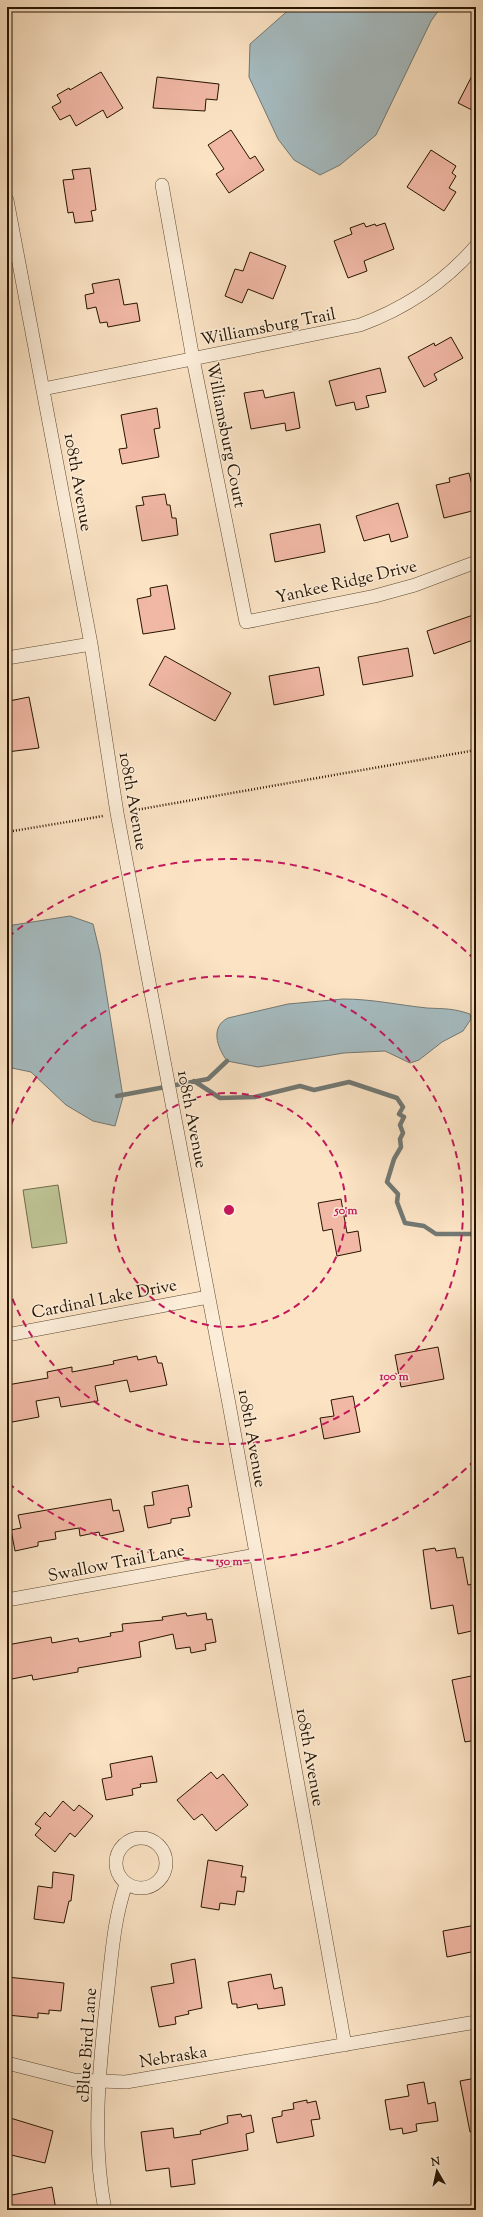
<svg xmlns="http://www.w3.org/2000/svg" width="483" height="2217" font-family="'Sorts Mill Goudy',serif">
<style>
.green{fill:#bec495;stroke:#726c4a}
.water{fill:#a5bbc0;stroke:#727873}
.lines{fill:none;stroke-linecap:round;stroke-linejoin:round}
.stream{stroke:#727873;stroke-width:4.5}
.building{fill:#f1b8a5;stroke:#261400}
.minor-casing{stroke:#5b4831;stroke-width:14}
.path{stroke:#261400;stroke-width:2.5;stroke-dasharray:1 2;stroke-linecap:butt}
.minor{stroke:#fcedd9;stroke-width:13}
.ring{fill:none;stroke:#c2185b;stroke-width:2;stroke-dasharray:7 5}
.labels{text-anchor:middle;stroke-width:3;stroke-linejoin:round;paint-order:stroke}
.street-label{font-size:17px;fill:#261400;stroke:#fcedd9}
.centre{fill:#c2185b;stroke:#fcedd9;stroke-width:2}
.ring-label{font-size:12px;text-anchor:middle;font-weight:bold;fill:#c2185b;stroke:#fcedd9;stroke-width:3;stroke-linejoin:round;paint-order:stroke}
</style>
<rect width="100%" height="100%" fill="#fbe3c4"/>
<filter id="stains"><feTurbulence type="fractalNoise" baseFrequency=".005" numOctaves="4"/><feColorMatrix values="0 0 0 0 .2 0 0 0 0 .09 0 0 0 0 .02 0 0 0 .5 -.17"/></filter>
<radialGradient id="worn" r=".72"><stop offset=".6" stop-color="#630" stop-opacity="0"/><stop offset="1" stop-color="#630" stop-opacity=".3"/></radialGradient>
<path class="green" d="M58 1185 67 1243 32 1248 23 1190Z"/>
<path class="water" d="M292 7H441L431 21 376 135 340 165 320 175 294 160 278 139 249 77 250 44Z
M70 916 93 924 100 953 123 1097 115 1126 93 1121 66 1105 31 1072 7 1067V926Z
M343 999C372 999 398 1005 427 1008 445 1009 452 1008 470 1014L471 1019 463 1031 442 1042 419 1060 410 1063 385 1051 344 1053 258 1067 227 1061C217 1047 210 1027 228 1018L288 1004Z"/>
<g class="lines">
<path class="stream" d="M194 1081 220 1098 255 1097 300 1086 314 1090 349 1082 397 1098 403 1107 399 1114 404 1117 400 1125 403 1133 400 1139 401 1147 394 1159 387 1182 398 1194 397 1202 405 1223 424 1226 436 1234H476
M117 1096 208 1079 227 1061"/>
</g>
<path class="building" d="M476 68V112L458 103Z
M101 72 123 108 107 118 103 110 76 126 70 115 60 120 52 107 61 102 57 95 69 88 70 90Z
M157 77 219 84 217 100 206 99 205 111 153 108Z
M231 130 250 159 255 156 264 170 229 193 216 174 224 169 208 145Z
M431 150 456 166 452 173 456 176 449 188 456 192 444 211 407 187Z
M90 168 96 210 91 211 93 221 75 223 73 212 68 213 63 180 74 179 72 170Z
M364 223 366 227 375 224 376 226 385 223 394 249 364 261 367 271 348 278 334 241 352 234 350 228Z
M250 252 286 266 273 299 248 289 242 303 225 296 235 269 243 271Z
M119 279 124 305 137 303 140 321 108 327 107 322 100 323 96 307 87 309 85 295 94 293 92 284Z
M451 337 463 358 434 374 437 380 424 387 408 357 434 343 435 346Z
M380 368 386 392 366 396 369 407 356 410 354 402 336 406 329 381Z
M263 390 265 398 294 392 300 428 286 431 285 423 251 429 244 393Z
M157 408 160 428 154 429 159 457 122 464 119 449 127 448 121 415Z
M469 473 472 485 476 484V510L444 518 436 485 450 482 449 478Z
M165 494 167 505H170L172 518H176L178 535 142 541 136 506 144 505 142 497Z
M398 503 408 537 391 542 389 534 364 541 356 516Z
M320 524 325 552 275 562 270 534Z
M167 585 175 629 143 634 137 599 151 596 150 588Z
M476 614V639L434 654 427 631Z
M408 648 413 676 363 685 358 657Z
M165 656 231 693 215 721 149 685Z
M319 667 324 695 274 705 269 676Z
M29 697 39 748 7 752V712L10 711 9 701Z
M341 1199 347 1233 358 1231 361 1251 337 1256 332 1229 323 1231 318 1203Z
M438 1347 444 1379 401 1387 395 1355Z
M137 1356 138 1360 156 1356 158 1363H162L167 1385 130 1392 127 1380 95 1386 98 1401 61 1407 59 1397 36 1401 39 1417 7 1423V1385L48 1378 47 1372 72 1367V1372L114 1364 113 1361Z
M353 1396 360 1432 324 1439 320 1418 334 1416 331 1400Z
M188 1485 192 1507 188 1508 190 1516 171 1519V1523L148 1528 144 1506 154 1505 152 1492Z
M111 1499 113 1511 119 1510 124 1531 100 1536 99 1532 80 1536 79 1528 55 1532 56 1539 38 1542V1546L15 1551 11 1530 21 1528 18 1515Z
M435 1548 436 1551 455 1548 457 1558 463 1557 468 1585 474 1584 476 1593V1630L458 1634 453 1605 431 1609 423 1550Z
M186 1613 187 1616 206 1613 207 1620 212 1619 216 1642 205 1644 206 1650 191 1653 190 1647 176 1649 173 1634 139 1642 141 1657 78 1668V1672L33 1680 32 1675 7 1680V1645L51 1637 52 1643 78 1638 79 1642 111 1636 110 1633 123 1631 122 1624 163 1620 162 1617Z
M476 1675V1740L465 1742 452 1680Z
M152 1756 157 1782 140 1784 141 1787 132 1789 133 1795 106 1800 102 1779 112 1777 110 1764Z
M211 1772 217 1779 223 1774 248 1805 216 1831 202 1814 194 1820 177 1800Z
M63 1801 74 1811 79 1805 93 1816 75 1837 70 1833 55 1852 35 1835 41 1828 35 1824 45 1812 50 1817Z
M208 1860 243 1866 241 1877H246L244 1892 237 1891 235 1905 220 1903 219 1910 201 1907Z
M53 1872 74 1875 71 1901H69L64 1923 34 1919 38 1886 52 1888Z
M476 1925V1951L447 1957 443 1931Z
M195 1959 202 2008 188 2011 189 2014 175 2017 176 2024 159 2027 151 1987 174 1983 171 1964Z
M271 1974 274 1989 282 1987 285 2005 258 2009 257 2004 237 2008V2004H232L228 1982Z
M7 1977 64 1983 61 2011 49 2010V2014L38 2013V2018L7 2015Z
M476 2078V2131L470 2132 460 2081Z
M424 2082 428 2104 435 2102 438 2121 416 2124 417 2131 403 2134 402 2128 390 2130 385 2100 409 2096 407 2085Z
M307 2100V2103L316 2101 320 2119 311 2120 314 2136 277 2143 272 2118 282 2116V2111L294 2109 293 2103Z
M241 2114 242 2117 251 2115 254 2132 246 2134 248 2150 192 2160 195 2184 171 2187 169 2168 146 2171 141 2132 173 2128 174 2138 201 2134 200 2131 228 2123 227 2116Z
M7 2117 53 2131 45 2163 7 2154 10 2142H7Z
M52 2187 56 2210H7V2196Z"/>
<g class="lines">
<defs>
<path id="minor" d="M162 185 193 359 246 622 375 596 415 585 476 562
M7 200 91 644 117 813 229 1404 345 2045
M43 389 360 325C406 308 444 283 476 246
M7 658 91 644
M7 1335 208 1297
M7 1600 256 1555
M116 1863a25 25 0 1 1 50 0a25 25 0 1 1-50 0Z
M7 2063 74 2080 126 2082 476 2022
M105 2210C91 2139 100 2060 108 1988 112 1952 114 1919 126 1884"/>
</defs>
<use href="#minor" class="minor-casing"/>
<path class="path" d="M130 811 476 750
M7 832 103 816"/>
<use href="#minor" class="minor"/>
</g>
<g class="ring">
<circle cx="229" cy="1210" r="117"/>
<path d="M7 1136A234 234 0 1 1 7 1284"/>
<path d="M475 1460A351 351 0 0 1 8 1483M8 937A351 351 0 0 1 475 960"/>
</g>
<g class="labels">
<g class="street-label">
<text transform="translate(268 326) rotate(-11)" y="6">Williamsburg Trail</text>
<text transform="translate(227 435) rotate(79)" y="6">Williamsburg Court</text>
<text transform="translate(79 482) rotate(80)" y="6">108th Avenue</text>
<text transform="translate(346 581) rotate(-13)" y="6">Yankee Ridge Drive</text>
<text transform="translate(134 801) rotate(80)" y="6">108th Avenue</text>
<text transform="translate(193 1119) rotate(79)" y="6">108th Avenue</text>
<text transform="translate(104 1298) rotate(-11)" y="6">Cardinal Lake Drive</text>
<text transform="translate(253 1438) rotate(80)" y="6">108th Avenue</text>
<text transform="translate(116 1562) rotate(-11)" y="6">Swallow Trail Lane</text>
<text transform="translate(311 1757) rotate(80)" y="6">108th Avenue</text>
<text transform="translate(86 2045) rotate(-86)" y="6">cBlue Bird Lane</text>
<text transform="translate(173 2056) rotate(-9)" y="6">Nebraska</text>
</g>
</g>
<circle cx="229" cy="1210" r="6" class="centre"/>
<g class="ring-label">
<text x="346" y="1214">50 m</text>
<text x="394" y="1380">100 m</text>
<text x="229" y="1565">150 m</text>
</g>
<rect width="483" height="2217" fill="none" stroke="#fbe3c4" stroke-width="24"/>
<rect x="8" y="8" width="467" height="2201" fill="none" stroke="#261400" stroke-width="2"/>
<rect x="12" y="12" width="459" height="2193" fill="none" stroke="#261400"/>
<g transform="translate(437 2171) rotate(351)" stroke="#fcedd9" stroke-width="3" paint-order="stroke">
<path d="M0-3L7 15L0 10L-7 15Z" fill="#261400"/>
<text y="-6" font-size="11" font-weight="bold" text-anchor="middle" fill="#261400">N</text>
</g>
<rect width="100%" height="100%" filter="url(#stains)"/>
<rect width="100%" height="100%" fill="url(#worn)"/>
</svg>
